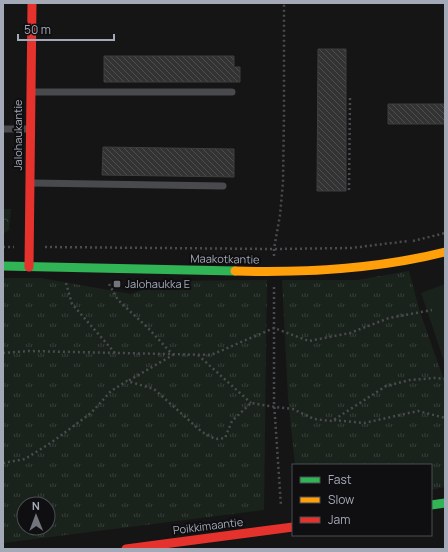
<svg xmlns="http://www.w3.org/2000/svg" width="448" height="552" font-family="Manrope,sans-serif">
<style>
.grass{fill:url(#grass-tufts);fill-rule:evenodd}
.forest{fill:url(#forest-crowns)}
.garden{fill:#1a221c}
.building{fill:url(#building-back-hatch);stroke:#3d3e41}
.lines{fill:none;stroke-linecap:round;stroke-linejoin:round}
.path{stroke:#4a4b4f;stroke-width:2.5;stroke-dasharray:2 3;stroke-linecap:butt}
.lane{stroke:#484a4e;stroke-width:7}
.fast{stroke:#30b455;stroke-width:9}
.slow{stroke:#ff9f0a;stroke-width:9}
.jam{stroke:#e5322d;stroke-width:9}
.poi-dot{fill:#72757e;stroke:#0f0f11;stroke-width:1.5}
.labels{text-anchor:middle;stroke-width:4;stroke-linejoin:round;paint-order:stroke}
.street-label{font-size:11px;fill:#a4a9b7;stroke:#0f0f11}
.poi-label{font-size:11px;fill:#a4a9b7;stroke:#0f0f11;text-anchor:start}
</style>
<defs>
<pattern id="grass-tufts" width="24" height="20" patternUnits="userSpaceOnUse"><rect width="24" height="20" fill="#1a221c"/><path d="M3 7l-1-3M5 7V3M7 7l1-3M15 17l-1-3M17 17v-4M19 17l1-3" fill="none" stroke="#383f3b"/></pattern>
<pattern id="forest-crowns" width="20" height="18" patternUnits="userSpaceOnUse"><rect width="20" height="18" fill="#1a221c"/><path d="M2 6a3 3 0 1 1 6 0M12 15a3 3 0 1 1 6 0" fill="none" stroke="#383f3b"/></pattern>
<pattern id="building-back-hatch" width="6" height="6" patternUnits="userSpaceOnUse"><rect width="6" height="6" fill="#333334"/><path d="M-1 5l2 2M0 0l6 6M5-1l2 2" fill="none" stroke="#4e4e4f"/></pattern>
</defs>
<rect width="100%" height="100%" fill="#151515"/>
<path class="grass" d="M409 271 420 312 445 383V487L431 490V465H295L288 398 282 280H357Z
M3 278H41L131 294 167 281 267 280 264 510 3 543ZM24 504H48V528H24Z"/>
<path class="forest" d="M3 209H11L9 230 3 234Z"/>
<path class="garden" d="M445 284V364L421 293Z"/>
<path class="building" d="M318 49H346V191H317Z
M104 56H234V67H240V82H104Z
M388 104H445V124H388Z
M103 147 234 149V177L102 175Z"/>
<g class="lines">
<path class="path" d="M349 190 350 97
M413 241 445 233
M3 247H14
M45 247 274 249 351 248 408 241
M274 256V249L280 215 283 182 284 115V3
M66 283 72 304 115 353
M109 284 118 300 148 328 173 355 128 381
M274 287V402L281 506
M3 353 28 351 211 355 274 328 309 341 350 333 389 318 432 310
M198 355 251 403
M334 420 364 423 418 411 445 418
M3 463 25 459 52 442 91 413 111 391 127 381 154 389 202 432 215 439 225 438 232 421 251 403 275 407 293 409 314 419 332 421 386 386 410 380 435 378 445 379"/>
<path class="lane" d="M33 92H232
M3 129H29
M32 183 223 186"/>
<path class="fast" d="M3 266 235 271
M431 505 445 503"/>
<path class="slow" d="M235 271C304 273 378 269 445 252"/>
<path class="jam" d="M29 267 32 3
M126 549 293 527"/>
</g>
<rect class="poi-dot" x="113" y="280" width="8" height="8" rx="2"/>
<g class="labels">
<g class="street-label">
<text transform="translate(18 135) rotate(-90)" y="4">Jalohaukantie</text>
<text transform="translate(225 259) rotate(1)" y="4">Maakotkantie</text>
<text transform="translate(208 526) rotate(-7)" y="4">Poikkimaantie</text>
</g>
<g class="poi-label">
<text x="125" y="288">Jalohaukka E</text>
</g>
</g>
<rect width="448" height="552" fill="none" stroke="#a4a9b7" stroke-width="8"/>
<rect x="292" y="464" width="140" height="72" fill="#0f0f11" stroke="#4b4d53"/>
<rect x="300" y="477" width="20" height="6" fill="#30b455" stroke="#4b4d53"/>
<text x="328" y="484" font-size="12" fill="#a4a9b7">Fast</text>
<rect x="300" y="497" width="20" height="6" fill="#ff9f0a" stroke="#4b4d53"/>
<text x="328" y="504" font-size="12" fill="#a4a9b7">Slow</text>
<rect x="300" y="517" width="20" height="6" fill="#e5322d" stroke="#4b4d53"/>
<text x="328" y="524" font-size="12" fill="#a4a9b7">Jam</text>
<g transform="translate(36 516) rotate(359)"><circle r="19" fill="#0f0f11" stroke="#4b4d53"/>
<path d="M0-3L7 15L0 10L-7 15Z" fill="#72757e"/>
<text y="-6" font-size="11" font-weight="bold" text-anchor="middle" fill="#a4a9b7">N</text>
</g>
<path d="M18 34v6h96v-6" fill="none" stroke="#a4a9b7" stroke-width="2"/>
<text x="24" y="34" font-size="12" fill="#a4a9b7" stroke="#0f0f11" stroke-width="3" paint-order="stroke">50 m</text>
</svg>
